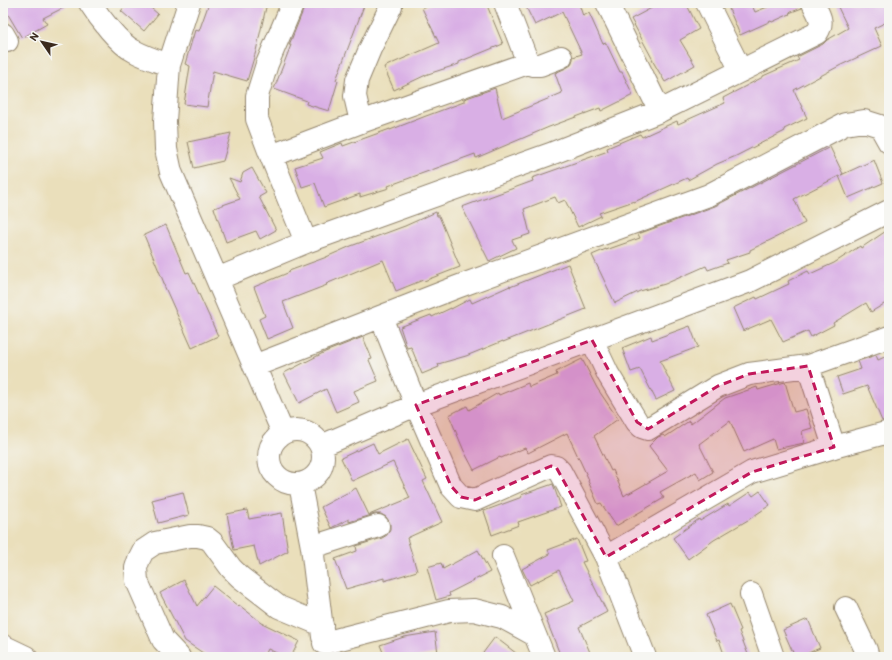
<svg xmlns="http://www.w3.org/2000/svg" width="892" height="660" font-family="Itim,sans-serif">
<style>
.building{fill:#d9afe5}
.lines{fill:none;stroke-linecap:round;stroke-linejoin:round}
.minor-casing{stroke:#92846c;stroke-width:24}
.minor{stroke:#fff;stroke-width:22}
.marked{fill:#c2185b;fill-opacity:0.2;stroke:#c2185b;stroke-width:3;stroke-dasharray:8 5;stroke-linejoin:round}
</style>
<rect width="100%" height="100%" fill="#f6f6f2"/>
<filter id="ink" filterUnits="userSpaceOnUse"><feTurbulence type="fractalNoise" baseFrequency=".025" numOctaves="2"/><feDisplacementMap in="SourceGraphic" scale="8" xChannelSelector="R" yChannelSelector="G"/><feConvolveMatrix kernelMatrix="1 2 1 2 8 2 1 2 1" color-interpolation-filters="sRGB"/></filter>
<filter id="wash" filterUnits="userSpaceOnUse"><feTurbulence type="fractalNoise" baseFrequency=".012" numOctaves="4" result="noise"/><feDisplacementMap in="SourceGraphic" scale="16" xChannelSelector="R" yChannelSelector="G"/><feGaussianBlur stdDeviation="0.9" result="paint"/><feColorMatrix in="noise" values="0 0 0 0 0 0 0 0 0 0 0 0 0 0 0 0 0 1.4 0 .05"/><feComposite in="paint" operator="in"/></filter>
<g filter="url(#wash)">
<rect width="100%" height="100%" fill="#eadfbb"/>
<g id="blocks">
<path class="building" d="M3 3H73L43 18 47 24 22 38 3 6Z
M128 3H145L158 14 144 31 121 11Z
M209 3H267L256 51 247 81 213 71 207 107 184 104 190 66 185 64 195 30 199 31Z
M305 3H365L336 80 338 81 329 111 306 104 307 101 274 89 291 45H289L292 38 304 8Z
M434 3H486L503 44 459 62V64L428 74 394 90 384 67 439 43 422 8Z
M524 3H580L579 4 583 16 589 13 603 44 606 43 620 72H622L633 95 601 111 600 108 549 127 476 158 475 154 388 186 389 188 360 197V194L324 207 315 183 302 187 295 167 323 158 320 152 342 143 343 146 390 129V130L426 116 464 102V99L495 88 502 118 562 93 555 73 566 68 571 65 573 59V57L582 54 562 12 535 25Z
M661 3H686L699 29 680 40 695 65 665 82 652 60H653L631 19Z
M743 3H751L755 12 777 3H801L802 8 789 13 790 14 772 22 771 21 740 35 729 9Z
M836 3H889V21L874 28 882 46 841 65 794 90 807 118 784 129 785 131 736 156 717 164 688 180 687 178 634 202V201L599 213 601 216 578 227 565 200 558 203 555 197 524 209 530 234 512 240 516 248 489 261 462 207 533 181 532 178 608 151 607 148 640 134 642 137 677 121 678 124 725 103 723 98 763 77V76L799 60 797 57 823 44 827 40 848 28Z
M231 133 223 161 194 168 188 142Z
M830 147 843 174 841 175 874 160 883 183 848 198 839 176 794 199 805 223 750 250V252L726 260 728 263 708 270 706 266 665 284 640 291 615 303 592 255 606 249V250L640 238 638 234 715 206Z
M252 168 266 193 259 197 276 230 260 239 256 231 226 242 214 208 240 199 229 178 240 182 243 173Z
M436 212 437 216H439L460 267 424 281 423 280 396 291 383 260 326 284 327 285 283 302 293 328 267 339 259 319 265 316 254 287 290 272 289 271 324 258 351 246 405 226Z
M166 225 186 273 189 272 218 336 192 348 163 283H164L144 235Z
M889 229V301L871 312 866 303 833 323 834 325 811 337 808 331 783 342 771 319 743 331 733 308 756 297 757 299 789 284 788 281 808 271 810 274 834 263 860 246 861 248Z
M568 264 586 309 503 342V341L466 356 438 364 439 367 422 374 411 347 407 348 400 327 431 315 432 317 451 308V309L470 299 472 303 510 286V287Z
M690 326 698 347 660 361 675 391 656 400 640 369 631 372 622 348 651 336 652 340Z
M363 337 372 359 369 360 378 381 354 391 359 402 336 412 326 389 299 403 284 373 325 352Z
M876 355 878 360 889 355V420L882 421 867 386 843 394 837 377 861 369 858 361Z
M582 359 597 388 618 419 594 436 611 471 613 470 624 496 628 493V494L668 471 649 446 658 437 663 435 665 437 689 421 691 424 725 398 757 387 758 390 785 382 794 412 806 409 812 428 802 431 804 443 776 449 773 439 744 452 730 421 699 444 713 472 700 480 696 472 660 492 664 498 616 526 601 503 598 504 588 481 589 480 567 433 528 453 525 448 501 458 500 457 474 470 464 451 449 415 467 406 469 410 498 393 499 395 528 383 529 387 557 375 556 372Z
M408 439 427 479 423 481 442 522 407 538 417 571 384 581V578L346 589 335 559 357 551 356 546 382 538 387 535 390 529V523L386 517 381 514H375L349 522V519L331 528 321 507 356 488 369 515 410 498 393 462 352 481 341 458 373 443 378 454Z
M553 484 561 507 518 522 519 525 492 535 484 511 522 497 521 495Z
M760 491 770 505 748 520 714 540 688 559 673 538 699 519 700 521 728 504 729 506 750 492 753 496Z
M183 492 189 515 158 523 152 500Z
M247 510 249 519 282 513 288 551 259 566 254 546 234 550 227 514Z
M577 539 586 561 582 562 607 612 579 627 592 657H561L544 614 574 601 559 570 530 585 522 569 550 554 548 550Z
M478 550 490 572 449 593 450 596 436 600 427 567 441 563 443 569Z
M184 580 197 606 213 586 238 606 239 605 262 623 299 641 291 657H285L268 649 264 657H209L185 641 160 593Z
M730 604 741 630 739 631 749 657H725L719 640 717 641 706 615Z
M808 619 820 648 799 657H795L783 630Z
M435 632 438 653 417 657H385L380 645 404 637Z
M495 637 521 657H480Z"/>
</g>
</g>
<g filter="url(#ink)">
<use href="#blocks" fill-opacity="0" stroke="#92846c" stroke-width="1"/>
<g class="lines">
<defs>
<path id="minor" d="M90 3C99 17 119 44 134 51 145 57 157 61 169 65
M189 3 169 65 165 121 166 149 171 172 283 433
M293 3 267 64 257 96V119L271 156 306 242
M607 3 660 111
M707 3 741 71
M3 34 7 41
M528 63 534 65H540L561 57
M361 122 355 96 357 80 370 49 391 6
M271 156 361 122 528 63 505 3
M217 279 306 242 553 153 660 111 817 33C825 21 818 14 813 3
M381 317 416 405 451 486 461 497 475 500 551 466 556 467 560 471 606 557 645 657
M592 340 608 374 637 422 642 427 648 429 718 386 749 374 808 366 889 337
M254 366 457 287 709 195 845 124 864 121 880 126 889 142
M808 366 834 447
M269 457a27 27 0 1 1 54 0a27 27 0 1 1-54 0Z
M321 446 416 405 750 281 889 211
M300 484 312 547 323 637
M312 547 378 526
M503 556 544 657
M606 557 752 472 834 447 889 432
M751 594 773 657
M846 608 866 650 868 657
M324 643 449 611 474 610 502 617 535 635
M3 646 26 657
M179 657 163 640 137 581 136 568 139 559 143 551 155 543 190 536H198L207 538 212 542 231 568 240 577 279 607 322 625"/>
</defs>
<use href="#minor" class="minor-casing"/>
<use href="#minor" class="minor"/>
</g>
</g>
<path class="marked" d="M592 340 637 422 648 429 718 386 749 374 808 366 834 447 752 472 606 557 556 467 551 466 475 500 461 497 451 486 416 405Z"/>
<rect width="892" height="660" fill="none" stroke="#f6f6f2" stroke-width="16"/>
<g transform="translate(42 42) rotate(304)" stroke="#f6f6f2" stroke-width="3" paint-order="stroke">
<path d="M0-3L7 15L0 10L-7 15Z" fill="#3b2a1e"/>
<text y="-6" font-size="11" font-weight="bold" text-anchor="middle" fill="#3b2a1e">N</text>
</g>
</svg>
